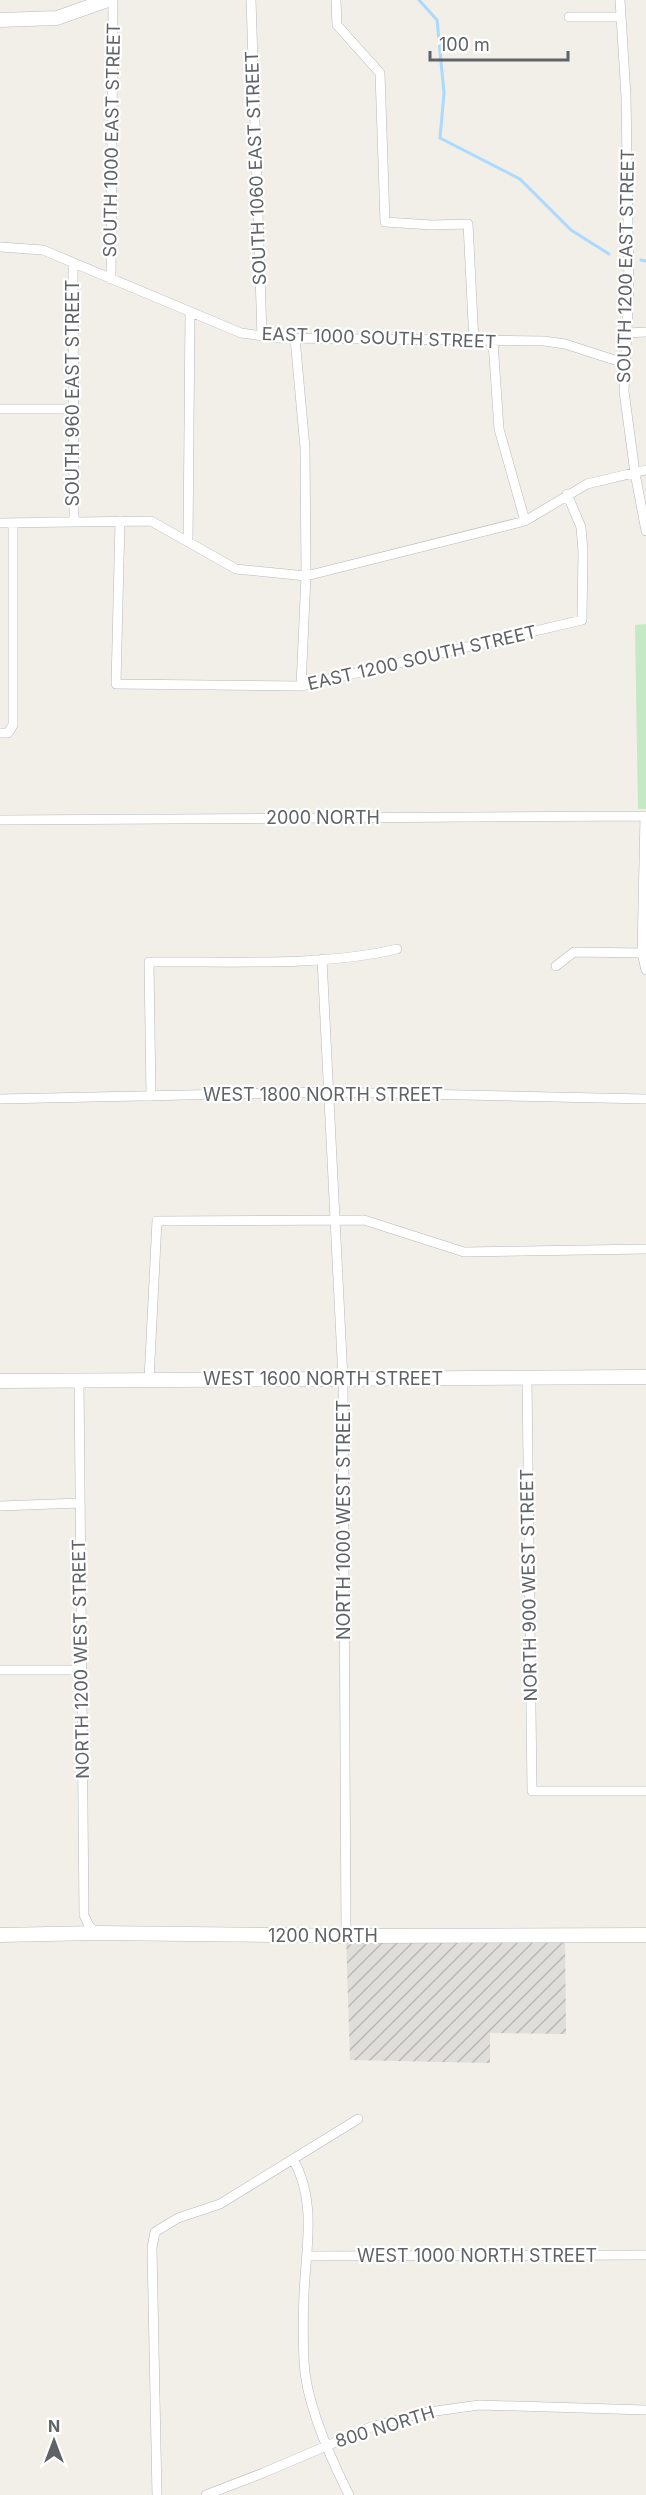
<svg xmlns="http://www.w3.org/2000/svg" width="646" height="2495" font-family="Inter,sans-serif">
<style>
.industrial{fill:url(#industrial-furrows)}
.green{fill:#c5e8c5}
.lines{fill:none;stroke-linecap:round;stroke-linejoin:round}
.stream{stroke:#aadaff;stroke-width:3}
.street-casing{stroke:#b5b8bc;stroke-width:10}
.secondary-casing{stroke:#b6babf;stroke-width:15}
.street{stroke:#fff;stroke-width:9}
.secondary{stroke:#fff;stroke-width:14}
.labels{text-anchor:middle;stroke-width:4.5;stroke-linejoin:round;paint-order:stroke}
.street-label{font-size:18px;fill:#5f6368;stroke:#fff}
</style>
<defs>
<pattern id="industrial-furrows" width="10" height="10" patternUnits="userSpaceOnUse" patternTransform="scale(1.5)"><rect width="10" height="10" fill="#e0deda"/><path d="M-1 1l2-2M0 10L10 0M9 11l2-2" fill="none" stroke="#b9b8b5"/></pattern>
</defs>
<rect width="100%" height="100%" fill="#f1efe8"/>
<path class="industrial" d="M346 1936H565L566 2034 490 2033V2063L350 2060Z"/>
<path class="green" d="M646 624V809H638L635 625Z"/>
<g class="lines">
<path class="stream" d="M419 0 437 20 444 93 440 138 520 179 571 230 609 254
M641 260 646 261"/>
<defs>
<path id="street" d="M251 0 262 336
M336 0 337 25 380 73 385 222 432 225 468 224 474 342
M620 0 626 96 629 288 624 391 635 473 646 531
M569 17H620
M0 247 43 250 241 333 278 338 544 341 565 344 627 364
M73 264 74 522
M111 279 113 0
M628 333 646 332
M295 338 305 448 306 576 301 686
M493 342 499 429 525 521
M0 409H73
M120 521 116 684 301 686 582 620 583 551 581 527 567 494
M0 523 151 521 236 569 306 576 525 521 587 484 646 470
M188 542 190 312
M0 733H8L13 725V523
M645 816 642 953 646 970
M0 820 646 816
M322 959 343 1379 346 1936
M556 966 574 952 642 953
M151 1096 149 962C227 961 321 967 397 949
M0 1099 328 1092 646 1099
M527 1378 532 1791H646
M79 1380 84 1915 89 1926 97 1933
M149 1380 157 1221 364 1220 464 1252 646 1249
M0 1506 80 1503
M0 1670H81
M293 2159C317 2201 306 2248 304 2293 303 2316 303 2339 304 2362 306 2404 330 2457 349 2495
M307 2256 646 2255
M157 2495 152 2248 155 2232 178 2218 220 2204 358 2119
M206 2495 263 2473 371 2427 422 2413 479 2405 646 2410"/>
<path id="secondary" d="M0 20 57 18 108 0
M0 1381 646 1377
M0 1935 97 1933 356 1936 646 1935"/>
</defs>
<use href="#street" class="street-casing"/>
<use href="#secondary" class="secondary-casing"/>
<use href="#street" class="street"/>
<use href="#secondary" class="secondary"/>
</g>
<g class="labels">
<g class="street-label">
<text transform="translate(112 140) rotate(-89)" y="6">SOUTH 1000 EAST STREET</text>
<text transform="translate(256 168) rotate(-92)" y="6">SOUTH 1060 EAST STREET</text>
<text transform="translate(626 266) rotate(-89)" y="6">SOUTH 1200 EAST STREET</text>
<text transform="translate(379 338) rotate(2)" y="6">EAST 1000 SOUTH STREET</text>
<text transform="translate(73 393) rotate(-90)" y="6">SOUTH 960 EAST STREET</text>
<text transform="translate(422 658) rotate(-13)" y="6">EAST 1200 SOUTH STREET</text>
<text x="323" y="824">2000 NORTH</text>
<text x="323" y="1101">WEST 1800 NORTH STREET</text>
<text x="323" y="1385">WEST 1600 NORTH STREET</text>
<text transform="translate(344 1520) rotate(-90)" y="6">NORTH 1000 WEST STREET</text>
<text transform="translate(529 1585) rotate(-91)" y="6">NORTH 900 WEST STREET</text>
<text transform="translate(81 1659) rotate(-91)" y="6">NORTH 1200 WEST STREET</text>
<text x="323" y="1942">1200 NORTH</text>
<text x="477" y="2262">WEST 1000 NORTH STREET</text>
<text transform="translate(385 2427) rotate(-17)" y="6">800 NORTH</text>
</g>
</g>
<g transform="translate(54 2441)" stroke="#ffffff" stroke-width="4.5" paint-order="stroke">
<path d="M0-4.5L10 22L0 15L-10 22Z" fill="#5f6368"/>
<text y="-9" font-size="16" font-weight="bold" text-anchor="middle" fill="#5f6368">N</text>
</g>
<path d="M430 51v9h138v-9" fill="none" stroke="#5f6368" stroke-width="3"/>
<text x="439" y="51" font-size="18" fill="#5f6368" stroke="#ffffff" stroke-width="4.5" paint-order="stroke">100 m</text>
</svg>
